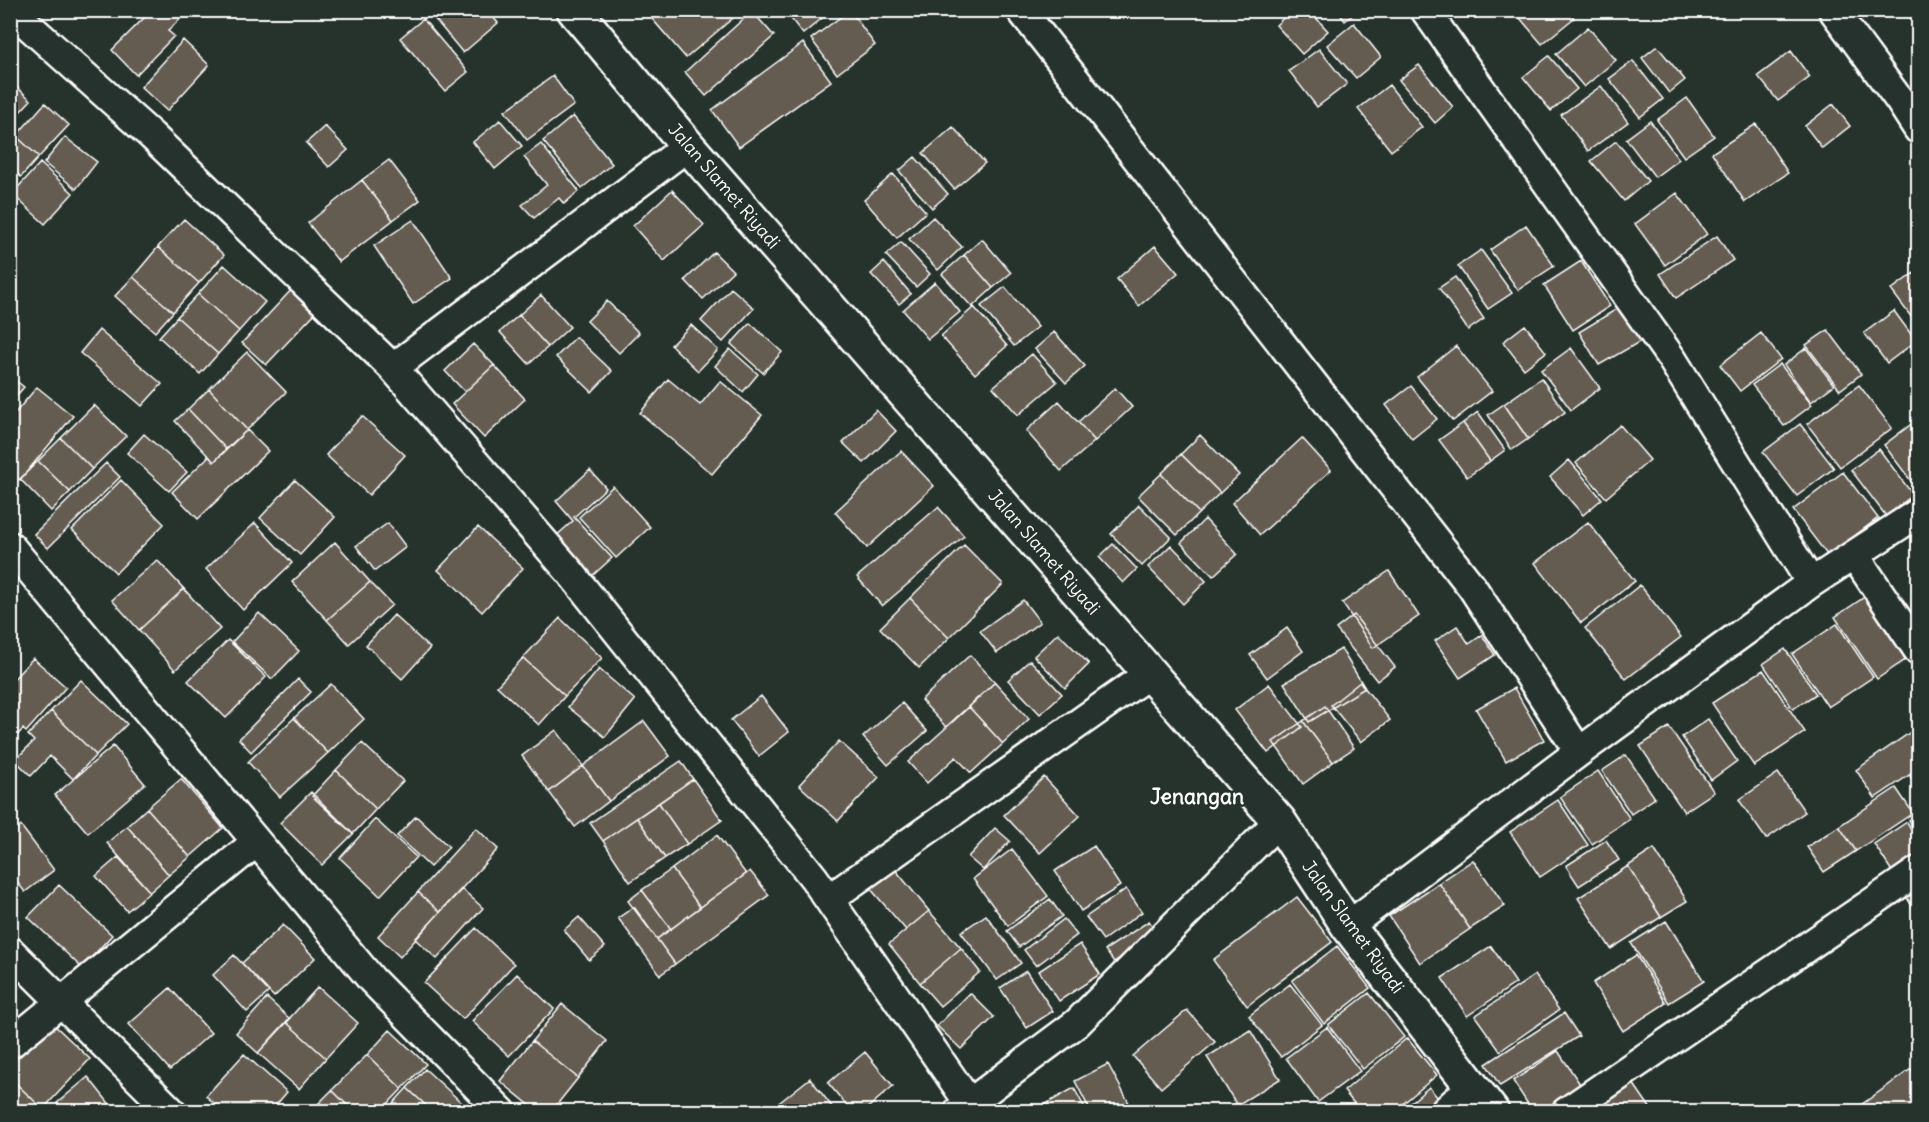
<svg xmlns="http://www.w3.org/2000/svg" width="1929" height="1122" font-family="Delius,sans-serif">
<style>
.building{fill:#655b51;stroke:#fff;stroke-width:1.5}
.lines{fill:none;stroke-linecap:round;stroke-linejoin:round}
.minor-casing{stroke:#fff;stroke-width:33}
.tertiary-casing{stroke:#fff;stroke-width:38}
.minor{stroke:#26332d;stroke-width:28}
.tertiary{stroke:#26332d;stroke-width:33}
.labels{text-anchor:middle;stroke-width:5;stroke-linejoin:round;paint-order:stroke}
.street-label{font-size:18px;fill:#fff;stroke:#26332d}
.quarter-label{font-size:21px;font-weight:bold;fill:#fff;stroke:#26332d}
</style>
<rect width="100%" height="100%" fill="#26332d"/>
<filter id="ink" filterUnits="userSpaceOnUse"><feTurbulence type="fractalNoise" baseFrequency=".0167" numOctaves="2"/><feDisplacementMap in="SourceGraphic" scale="12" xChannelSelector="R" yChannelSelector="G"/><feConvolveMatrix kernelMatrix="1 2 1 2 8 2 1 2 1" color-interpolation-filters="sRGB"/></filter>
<g filter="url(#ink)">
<path class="building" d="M152 10H189L168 31 174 36 136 75 112 50Z
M443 10H487L498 23 463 53 434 18Z
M651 10H727L733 18 686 58 647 13Z
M784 10H832L803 34Z
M850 10 875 45 837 74 811 39Z
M1292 10H1309L1328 31 1302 54 1276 25Z
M1337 10H1359L1345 21Z
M1529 10H1567L1574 18 1542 44 1520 18Z
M752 11 774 36 706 96 685 72Z
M423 19 468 72 445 91 400 38Z
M1354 23 1381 57 1356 78 1327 45Z
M1588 27 1616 60 1584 87 1556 54Z
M183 40 209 65 167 111 141 87Z
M803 43 831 81 739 147 712 110Z
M1657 46 1685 80 1669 93 1642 58Z
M1319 49 1347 84 1317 107 1289 71Z
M1791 51 1810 77 1778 101 1758 76Z
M1549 56 1577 89 1551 111 1523 77Z
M1633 61 1663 99 1640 117 1609 79Z
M1419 65 1453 107 1435 123 1399 80Z
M553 76 574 105 527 140 505 111Z
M10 81 31 100 17 115 10 108Z
M1389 85 1422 127 1391 151 1358 109Z
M1601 86 1628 122 1588 151 1561 115Z
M1687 98 1714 136 1684 157 1657 120Z
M45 103 69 125 39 157 16 136Z
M1833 104 1850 126 1822 148 1805 126Z
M573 116 612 164 582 188 543 141Z
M500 120 522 146 495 169 473 142Z
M1650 121 1679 159 1655 177 1626 139Z
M1756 124 1788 173 1745 202 1712 153Z
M325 126 348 150 329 167 306 143Z
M953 127 985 163 954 189 923 153Z
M16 136 39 157 21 177 10 167V142Z
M65 137 97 162 76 189 44 163Z
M1616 141 1648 181 1624 201 1591 161Z
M541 144 579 191 564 204 559 198 534 218 522 205 547 185 524 157Z
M915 157 948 194 932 208 899 171Z
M389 160 420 200 393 220 362 180Z
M40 163 73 193 45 224 12 194Z
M893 174 926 212 897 238 864 200Z
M362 180 393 220 339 262 308 223Z
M672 190 704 225 664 261 633 226Z
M1677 193 1707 234 1665 265 1635 224Z
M933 217 962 247 938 270 909 239Z
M184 219 224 255 199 283 158 247Z
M413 220 452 278 413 304 374 246Z
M1526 225 1554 266 1518 290 1490 250Z
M1717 236 1733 260 1676 298 1660 274Z
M982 239 1011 273 993 288 964 255Z
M901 242 930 274 916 287 886 255Z
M1155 246 1178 273 1139 306 1117 279Z
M158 247 199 283 173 312 133 277Z
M1481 250 1512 293 1488 309 1458 266Z
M714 252 733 271 703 299 685 280Z
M964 255 993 288 972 307 942 274Z
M1581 261 1610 306 1573 330 1544 285Z
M884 262 911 294 899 304 871 274Z
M224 265 265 302 239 331 198 294Z
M1914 273 1918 279V326L1891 290Z
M133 277 173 312 155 332 115 296Z
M1455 277 1484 319 1468 330 1439 288Z
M935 282 960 312 928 339 903 310Z
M1005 287 1038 327 1014 346 981 306Z
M293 288 317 311 266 365 242 343Z
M731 288 754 308 723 342 701 321Z
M198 294 239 331 218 354 177 317Z
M541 295 570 327 548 347 519 315Z
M607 301 639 333 619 353 587 321Z
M974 307 1007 346 975 374 941 336Z
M1620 307 1641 341 1599 365 1579 332Z
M1894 311 1916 341 1887 363 1864 333Z
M519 315 548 347 529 364 500 332Z
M177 317 218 354 200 374 159 337Z
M750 323 782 352 763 373 731 344Z
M691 325 718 350 698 371 671 345Z
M1525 325 1546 352 1524 369 1503 342Z
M99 330 162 384 142 406 80 353Z
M1828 330 1861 374 1840 390 1806 345Z
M1054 332 1085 366 1066 383 1035 349Z
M1761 333 1781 359 1740 391 1720 365Z
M576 337 612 371 592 392 556 357Z
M473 344 494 365 465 392 445 371Z
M1456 346 1492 391 1453 421 1417 377Z
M1571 348 1600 388 1571 410 1541 370Z
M1806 348 1834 385 1811 402 1784 365Z
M730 349 758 374 743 392 715 366Z
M247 352 286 392 247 430 209 389Z
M1032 354 1057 382 1018 415 993 387Z
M1780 364 1812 405 1784 426 1752 385Z
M494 365 525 399 484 438 452 404Z
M10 376 24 387 10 403Z
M1541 378 1565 412 1528 439 1504 404Z
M668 379 700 405 720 381 762 415 712 474 640 413Z
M1859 385 1892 428 1840 467 1807 424Z
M1411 386 1437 419 1412 439 1386 405Z
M37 387 73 416 20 480 10 472V419Z
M1115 388 1132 407 1095 441 1078 422Z
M209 389 247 430 226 449 188 409Z
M1059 401 1095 441 1061 471 1026 431Z
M1504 404 1528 439 1512 450 1488 415Z
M94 405 126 436 92 469 61 438Z
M188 409 226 449 214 462 175 421Z
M876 410 896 431 864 463 843 443Z
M1478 412 1505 450 1490 461 1463 423Z
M362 416 405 455 369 495 326 455Z
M1918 419V482L1914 485 1884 445Z
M1463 423 1490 461 1467 477 1439 440Z
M1800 424 1834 468 1797 496 1763 452Z
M1620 425 1650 460 1606 498 1576 463Z
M247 430 268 451 198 519 172 492 209 456 214 462Z
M144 434 187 472 169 491 127 453Z
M1200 435 1239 475 1220 493 1181 454Z
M61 438 92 469 70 492 38 461Z
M1302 438 1331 470 1260 535 1232 503Z
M1879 449 1913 495 1886 516 1851 470Z
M901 451 934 486 867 548 835 512Z
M1181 454 1220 493 1199 513 1161 474Z
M1569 460 1602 499 1583 515 1550 477Z
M38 461 70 492 51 511 20 479Z
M106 463 120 477 48 548 34 534Z
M590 470 606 488 574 517 612 558 591 577 555 537 573 521 556 501Z
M1843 472 1878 518 1828 556 1793 510Z
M1161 474 1199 513 1177 535 1138 496Z
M121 480 164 524 116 573 72 530Z
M295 480 335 517 300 555 260 518Z
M613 486 650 527 616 558 579 517Z
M1139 505 1171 537 1142 566 1111 534Z
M938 507 964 536 882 606 857 577Z
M1205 519 1237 554 1213 576 1181 543Z
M1588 522 1635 581 1581 623 1535 563Z
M255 523 292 563 243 610 206 569Z
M388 523 406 547 375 571 356 546Z
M478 527 523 568 482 612 438 570Z
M335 542 370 582 327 620 292 582Z
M1113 544 1137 569 1123 583 1099 557Z
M964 545 1003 584 949 638 910 598Z
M1171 545 1206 581 1183 604 1148 567Z
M157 560 184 589 139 630 112 600Z
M1389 571 1419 616 1373 648 1342 603Z
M370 582 392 605 349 644 327 620Z
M1640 585 1681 637 1626 679 1585 628Z
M184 589 220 629 175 670 139 630Z
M1869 594 1911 656 1877 679 1835 617Z
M910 598 949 638 919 668 880 628Z
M1023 600 1040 622 997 653 980 631Z
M259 613 299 651 272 679 232 642Z
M394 615 430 648 402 679 366 645Z
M1354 615 1395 667 1377 681 1336 629Z
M560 618 602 658 565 696 523 658Z
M1837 624 1873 677 1828 707 1792 654Z
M1457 626 1469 644 1482 635 1495 655 1460 678 1435 641Z
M1287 628 1303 651 1267 678 1250 655Z
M1058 633 1089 664 1065 688 1034 656Z
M228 640 266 677 226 718 188 681Z
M1341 649 1365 688 1309 722 1284 683Z
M1785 649 1816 694 1793 709 1763 664Z
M970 655 995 682 946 727 921 700Z
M33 658 66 687 26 732 23 729 10 743V683Z
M523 658 565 696 539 725 497 686Z
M1030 660 1062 694 1040 714 1008 680Z
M599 669 635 700 605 737 568 707Z
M1763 670 1805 732 1754 766 1712 703Z
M298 679 311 692 251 752 239 739Z
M81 680 127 724 96 755 51 711Z
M995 682 1029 719 1003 744 969 707Z
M1360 682 1390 720 1361 742 1331 705Z
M331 684 364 719 328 753 294 718Z
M1269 684 1302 727 1268 753 1235 710Z
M1514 688 1544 740 1506 761 1476 709Z
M761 696 789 732 759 756 731 720Z
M902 703 927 731 888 765 863 737Z
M1325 706 1354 748 1333 762 1303 721Z
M969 707 1003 744 971 773 956 757 927 783 908 762Z
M51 711 96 755 73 779 50 756 31 776 15 760 34 741 28 735Z
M294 718 328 753 280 797 248 762Z
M1708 719 1737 761 1711 780 1682 737Z
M644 721 670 756 609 801 583 766Z
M1303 721 1333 762 1303 784 1273 742Z
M1669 727 1714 792 1684 812 1640 746Z
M1918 727V769L1875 798 1856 770Z
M556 730 583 766 549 792 522 756Z
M839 741 879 777 838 821 799 785Z
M362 743 403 781 376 809 336 770Z
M113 746 145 784 88 833 55 795Z
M1626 755 1655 798 1631 814 1602 771Z
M681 761 693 779 603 841 590 823Z
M583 766 609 801 575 827 549 792Z
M336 770 376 809 353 834 312 796Z
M1598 771 1630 819 1592 844 1560 797Z
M1918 771V789L1910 776Z
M1778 773 1805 812 1766 839 1739 800Z
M1044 777 1080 816 1040 853 1004 815Z
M181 779 223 828 190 857 147 808Z
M693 779 722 820 687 844 659 803Z
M1896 788 1913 813 1856 851 1839 826Z
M311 792 353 834 322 865 280 823Z
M1558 800 1588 845 1540 877 1510 832Z
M659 803 687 844 665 858 637 818Z
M147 808 190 857 169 875 127 826Z
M10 813 18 822 10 828Z
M1918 814V834L1909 820Z
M416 816 449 847 430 867 397 836Z
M637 818 665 858 630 882 603 841Z
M375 819 416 857 380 896 340 858Z
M1907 822 1918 840V864L1897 879 1874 844Z
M21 826 54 870 25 892 10 873V834Z
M127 826 169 875 150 892 107 843Z
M1839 826 1856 851 1824 872 1807 847Z
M476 828 498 849 440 912 418 892Z
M995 828 1010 841 983 870 968 857Z
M717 835 746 874 700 907 672 869Z
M1606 840 1619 860 1579 886 1566 866Z
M1094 846 1120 886 1081 911 1055 871Z
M1012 849 1048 896 1008 926 973 879Z
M1654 849 1687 901 1661 917 1628 866Z
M118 857 150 892 127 911 96 876Z
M1473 860 1505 906 1470 929 1439 883Z
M1628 866 1661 917 1611 949 1578 898Z
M894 868 929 911 906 930 870 888Z
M672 869 700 907 671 929 642 890Z
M750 871 769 895 675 964 657 939Z
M1918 877V909L1915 911 1901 888Z
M1439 883 1470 929 1420 963 1389 916Z
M59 885 112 935 82 968 28 917Z
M462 889 483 908 437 959 415 939Z
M1126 889 1142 912 1103 940 1086 917Z
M642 890 671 929 657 939 628 901Z
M418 892 440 912 400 957 378 936Z
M1297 897 1332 942 1247 1006 1213 960Z
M1050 899 1062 916 1019 947 1007 931Z
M634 907 675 964 660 975 618 918Z
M929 911 961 948 920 983 889 944Z
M986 915 1021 963 997 980 961 932Z
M579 917 605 947 589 960 564 930Z
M1064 919 1077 935 1036 966 1024 950Z
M1149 921 1157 933 1114 962 1105 950Z
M1666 921 1704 981 1669 1003 1631 943Z
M283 925 315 958 274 997 242 963Z
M476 928 514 964 463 1019 424 983Z
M1080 944 1100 974 1059 1001 1039 971Z
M1337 946 1370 988 1324 1024 1292 981Z
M1491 946 1516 983 1467 1016 1442 978Z
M961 948 980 972 940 1006 920 983Z
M234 955 269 992 247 1012 213 975Z
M1636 955 1666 1003 1623 1031 1593 983Z
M1026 971 1053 1011 1027 1028 1000 988Z
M517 974 554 1009 509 1056 472 1021Z
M1535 975 1559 1010 1500 1051 1475 1016Z
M1290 984 1322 1025 1281 1057 1249 1016Z
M318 987 358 1023 326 1058 286 1022Z
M170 988 211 1033 170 1070 129 1024Z
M970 993 994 1017 961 1049 937 1026Z
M1369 993 1404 1037 1363 1069 1328 1025Z
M267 998 290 1019 258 1053 236 1033Z
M562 1004 607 1041 578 1078 532 1041Z
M1187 1010 1215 1042 1161 1088 1133 1056Z
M1564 1013 1579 1036 1500 1086 1486 1064Z
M47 1018 90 1059 43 1109 10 1078V1057Z
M286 1022 326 1058 299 1089 258 1053Z
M1327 1027 1360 1071 1318 1102 1286 1058Z
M390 1030 426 1064 402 1089 367 1055Z
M1250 1030 1280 1079 1237 1105 1207 1057Z
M1407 1038 1437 1075 1393 1112H1361L1344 1091Z
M532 1041 578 1078 551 1112H538L500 1081Z
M1558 1051 1586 1093 1559 1112H1533L1513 1081Z
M865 1052 893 1086 863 1112H852L828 1083Z
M244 1054 287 1092 270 1112H224L206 1096Z
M367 1055 402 1089 380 1112H354L332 1090Z
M1108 1064 1130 1105 1119 1112H1091L1075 1081Z
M425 1069 461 1102 453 1112H433L407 1088Z
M1911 1069 1918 1080V1112H1855L1854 1110Z
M88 1077 116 1112H64L57 1103Z
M10 1078 43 1109 41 1112H10Z
M810 1078 836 1112H780L775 1106Z
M1631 1080 1653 1112H1587Z
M1429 1087 1441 1102 1429 1112H1400Z
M407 1088 433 1112H391L388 1109Z
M1074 1088 1087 1112H1047L1044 1105Z
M332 1090 354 1112H310Z
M722 1102 731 1112H712Z
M1037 1105 1041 1112H1024Z"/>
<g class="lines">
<defs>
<path id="minor" d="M11 10 152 136 393 368 570 572 814 878 969 1103
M1021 10 1472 587 1579 752
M1425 10 1672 359 1811 583
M1833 10 1900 101 1918 129
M393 368 688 146
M10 546 372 980 502 1112
M1855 556 1918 650
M829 899 1150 673
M1348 926 1579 752 1811 583 1918 513
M10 951 172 1112
M10 1044 255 843
M958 1112 1077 1023 1279 821
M1444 1112 1472 1086
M1566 1112 1918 871"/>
<path id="tertiary" d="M574 10 688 146 1279 821 1348 926 1492 1112"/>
</defs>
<use href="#minor" class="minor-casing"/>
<use href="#tertiary" class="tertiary-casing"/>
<use href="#minor" class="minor"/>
<use href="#tertiary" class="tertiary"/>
</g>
</g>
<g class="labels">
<g class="street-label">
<text transform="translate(724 186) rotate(49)" y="6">Jalan Slamet Riyadi</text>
<text transform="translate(1044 552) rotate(49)" y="6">Jalan Slamet Riyadi</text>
<text transform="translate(1353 927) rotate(54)" y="6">Jalan Slamet Riyadi</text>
</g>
<g class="quarter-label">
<text x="1197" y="804">Jenangan</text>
</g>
</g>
<rect width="1929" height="1122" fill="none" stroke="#26332d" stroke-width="36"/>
<rect x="18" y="18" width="1893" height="1086" fill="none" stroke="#fff" stroke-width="2" filter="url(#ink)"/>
</svg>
